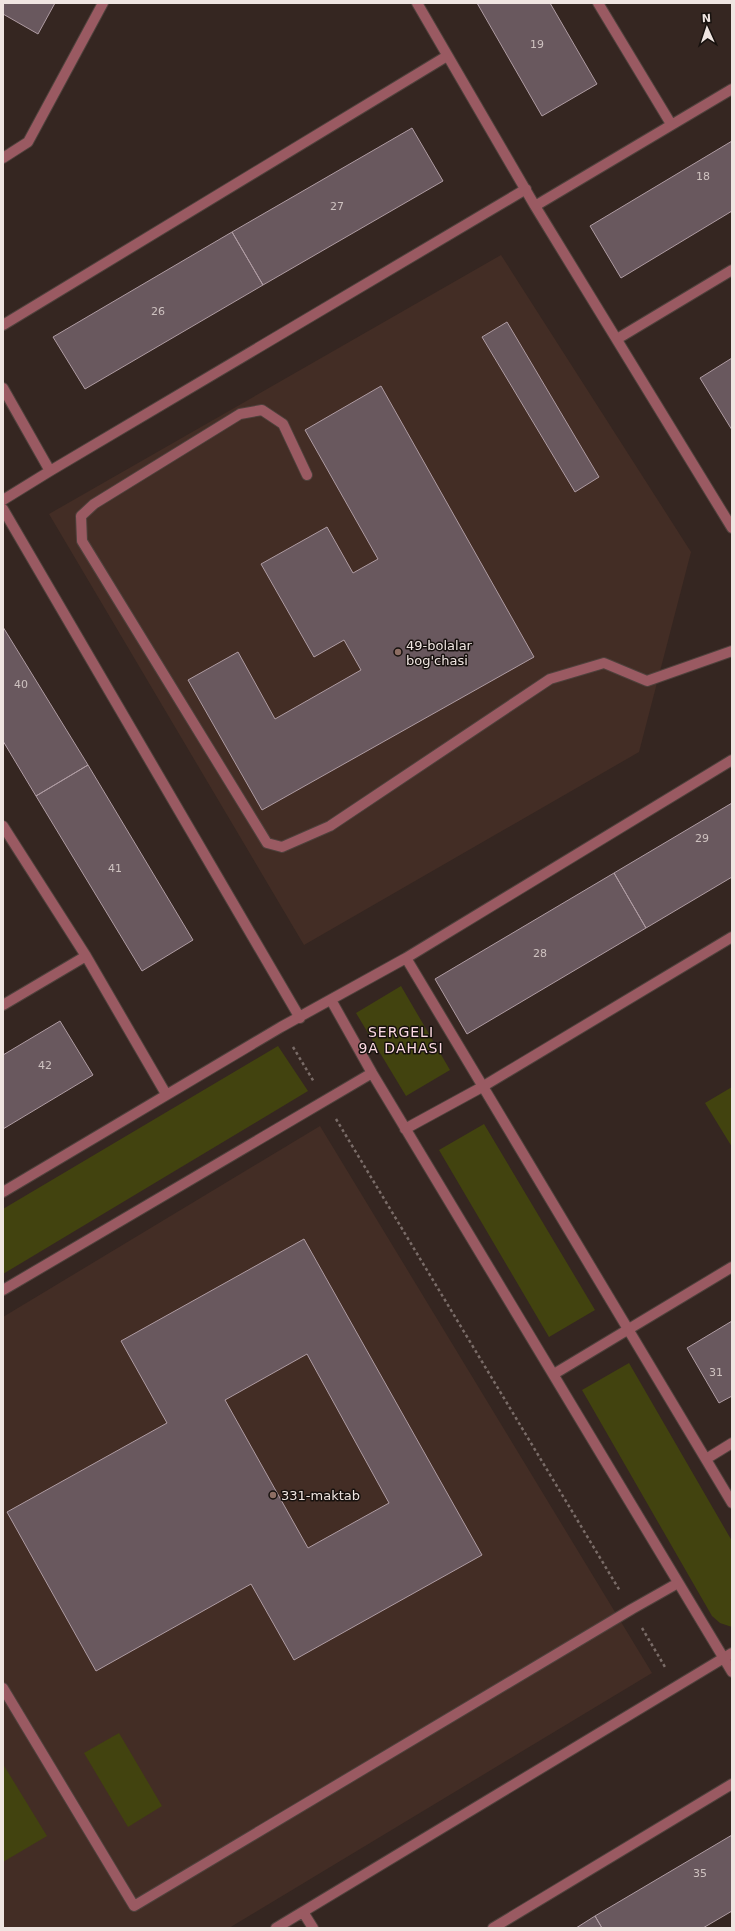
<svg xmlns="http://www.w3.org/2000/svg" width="735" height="1931" font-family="'DejaVu Sans',sans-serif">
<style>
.built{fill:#432d25}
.green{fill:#42430f}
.building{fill:#69585e;stroke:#af9ca3;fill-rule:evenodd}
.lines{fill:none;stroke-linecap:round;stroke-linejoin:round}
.minor-casing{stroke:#4f413c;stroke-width:12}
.path{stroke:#7a6c68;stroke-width:2.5;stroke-dasharray:3 3;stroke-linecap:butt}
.minor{stroke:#9a5a62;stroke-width:10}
.education-dot{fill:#8d6e63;stroke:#17110e;stroke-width:1.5}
.labels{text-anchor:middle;stroke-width:3;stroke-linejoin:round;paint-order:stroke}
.number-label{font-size:11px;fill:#cec2c0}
.poi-label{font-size:13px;fill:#efe5e1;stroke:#17110e;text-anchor:start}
.neighbourhood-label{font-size:14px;letter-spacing:1px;fill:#fcdae2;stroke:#17110e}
</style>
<rect width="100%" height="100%" fill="#352621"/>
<path class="built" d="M501 255 691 552 639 752 304 945 49 514Z
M320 1126 652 1673 229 1928H3V1317Z"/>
<path class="green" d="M401 986 450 1070 406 1096 356 1013Z
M278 1046 308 1091 3 1274V1209Z
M732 1087V1147L705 1103Z
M484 1124 595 1310 549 1337 439 1150Z
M629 1363 732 1541V1627L720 1623 712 1616 582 1390Z
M119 1733 162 1806 128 1827 84 1753Z
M3 1764 47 1836 3 1862Z"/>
<path class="building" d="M3 3H55L38 34 3 14Z
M477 3H550L597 84 542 116Z
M412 128 443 181 263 285 232 232Z
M732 141V211L621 278 590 226Z
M232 232 263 285 85 389 53 337Z
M507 322 599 477 575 492 482 337Z
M732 358V430L700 378Z
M381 386 534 657 262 810 188 680 238 652 275 719 361 670 344 640 314 657 261 564 327 527 353 573 378 559 305 430Z
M3 627 88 765 36 796 3 741Z
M88 765 193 940 142 971 36 796Z
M732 803V877L646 928 614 873Z
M614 873 646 928 467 1034 435 979Z
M60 1021 93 1075 3 1129V1055Z
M304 1239 482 1555 294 1660 251 1584 96 1671 7 1512 167 1423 121 1341ZM307 1354 389 1503 308 1548 225 1400Z
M732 1321V1396L719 1403 687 1348Z
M732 1835V1911L703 1928H602L595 1916Z
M595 1916 602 1928H576Z"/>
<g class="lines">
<defs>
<path id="minor" d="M417 3 535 206 732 528
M598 3 671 124
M3 158 28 142 103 3
M535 206 732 89
M3 325 447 56
M617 339 732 270
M3 388 50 471
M307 475 283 424 262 410 240 414 94 504 81 516 82 541 267 843 282 847 330 826 550 679 604 663 647 681 732 651
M3 500 50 471 526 189
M3 509 300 1018
M3 826 86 956 166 1094
M406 958 732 1503
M331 1000 372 1073 732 1672
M3 1005 86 956
M405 1129 482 1087 732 937
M3 1192 281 1027 406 958 732 760
M3 1290 372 1073
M554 1374 732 1267
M706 1459 732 1443
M3 1688 134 1906 632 1609 678 1583
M303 1912 313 1928
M276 1928 732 1653
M493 1928 732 1784"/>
</defs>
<use href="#minor" class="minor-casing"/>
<path class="path" d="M293 1047 314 1082
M336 1119 620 1591
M642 1628 665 1667"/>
<use href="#minor" class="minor"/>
</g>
<g class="education-dot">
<circle cx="398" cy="652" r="4"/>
<circle cx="273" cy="1495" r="4"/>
</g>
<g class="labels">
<g class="number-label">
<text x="537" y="48">19</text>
<text x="703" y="180">18</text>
<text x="337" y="210">27</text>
<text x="158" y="315">26</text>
<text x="21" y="688">40</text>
<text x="702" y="842">29</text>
<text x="115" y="872">41</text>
<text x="540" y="957">28</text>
<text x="45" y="1069">42</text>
<text x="716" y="1376">31</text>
<text x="700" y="1877">35</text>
</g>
<g class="poi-label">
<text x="406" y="650">49-bolalar<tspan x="406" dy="15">bog'chasi</tspan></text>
<text x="281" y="1500">331-maktab</text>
</g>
<g class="neighbourhood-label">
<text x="401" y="1037">SERGELI<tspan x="401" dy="16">9A DAHASI</tspan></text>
</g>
</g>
<rect width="735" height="1931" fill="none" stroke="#efe5e1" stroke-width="8"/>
<g transform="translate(707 28) rotate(357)" stroke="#17110e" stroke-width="3" paint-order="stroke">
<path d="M0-3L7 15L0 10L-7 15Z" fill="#efe5e1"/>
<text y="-6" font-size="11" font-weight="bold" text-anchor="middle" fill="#efe5e1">N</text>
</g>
</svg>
